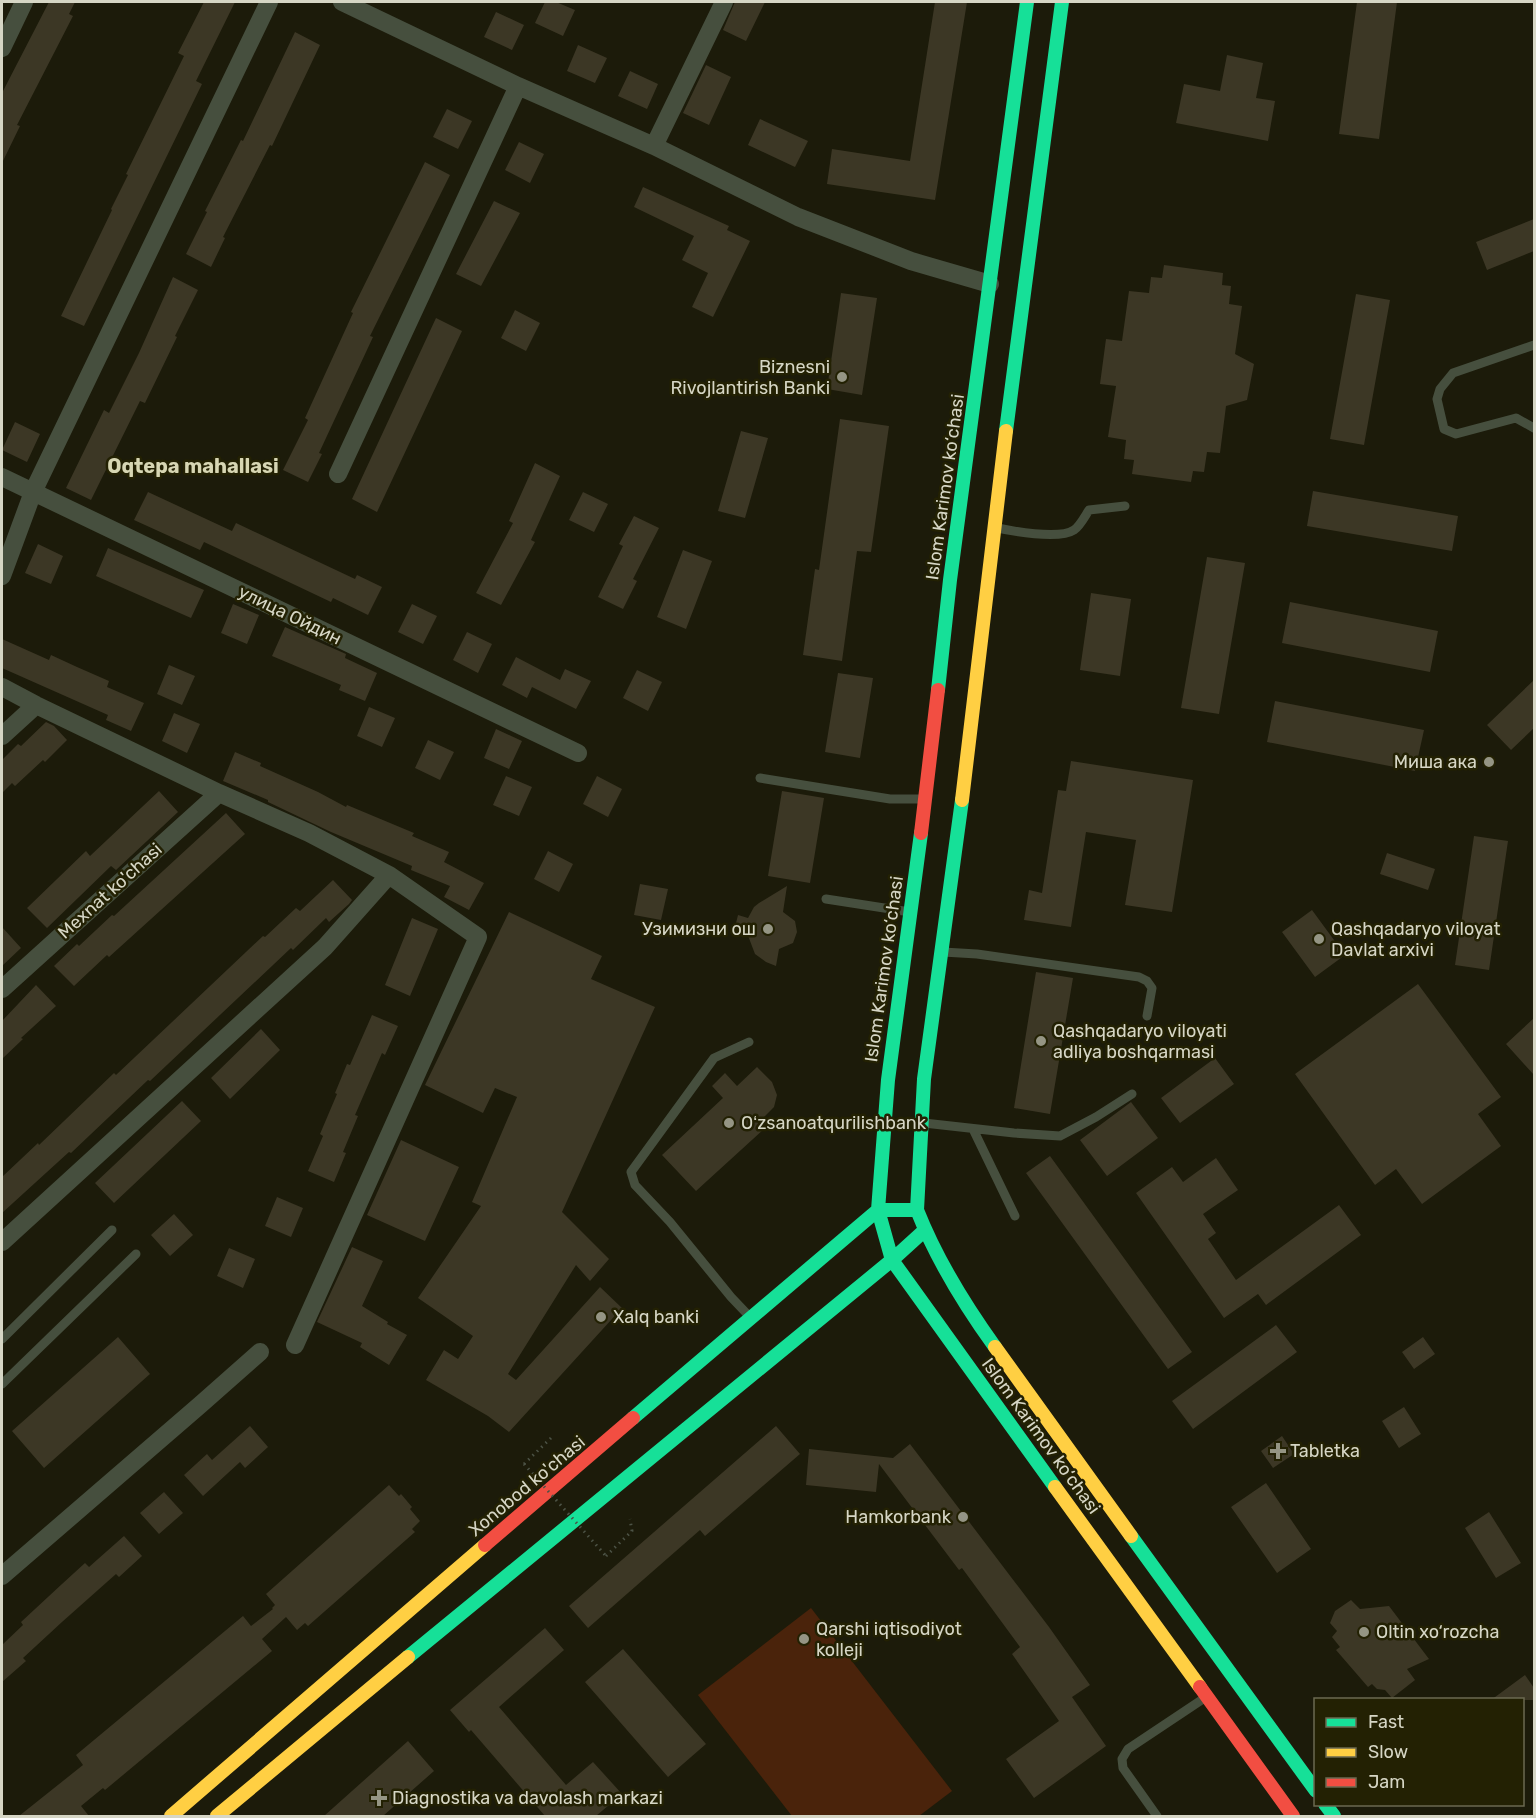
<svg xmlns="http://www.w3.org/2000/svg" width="1536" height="1818" font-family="Rubik,sans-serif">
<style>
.park{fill:#4a230b}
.building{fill:#3c3725}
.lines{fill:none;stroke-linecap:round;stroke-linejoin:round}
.path{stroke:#4c5245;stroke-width:3;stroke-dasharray:1.5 4.5;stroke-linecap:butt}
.lane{stroke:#464f3e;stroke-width:9}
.street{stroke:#464f3e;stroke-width:18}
.fast{stroke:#16e098;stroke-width:14}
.slow{stroke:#ffcf43;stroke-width:14}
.jam{stroke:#f24e42;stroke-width:14}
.path-bridge{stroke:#4c5245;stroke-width:3;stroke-dasharray:1.5 4.5;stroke-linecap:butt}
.poi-dot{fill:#959584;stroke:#232103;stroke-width:2}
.labels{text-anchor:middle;stroke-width:5;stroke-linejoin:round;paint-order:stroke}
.poi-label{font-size:18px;fill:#d6d6c5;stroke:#232103;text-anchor:start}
.street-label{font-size:18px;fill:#d6d6c5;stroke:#232103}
.neighbourhood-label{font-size:20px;font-weight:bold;fill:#d7d6b3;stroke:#232103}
</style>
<rect width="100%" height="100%" fill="#1c1b0a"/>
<path class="park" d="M811 1608 952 1791 919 1816H792L698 1695Z"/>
<path class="building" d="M49 2H75L69 14 73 16 17 125 20 126 2 163V93Z
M204 2H235L196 81 202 84 84 326 61 316 112 210 111 209 128 175 126 174 184 56 178 53Z
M545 2H556L575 10 563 36 535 23Z
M735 2H765L746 41 723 30Z
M935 2H967L935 200 827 184 832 149 910 161Z
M1357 2H1397L1379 139 1339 134Z
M496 12 524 25 512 50 484 37Z
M295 32 320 45 272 146 270 145 223 237 225 238 211 267 186 254 207 212 205 211 241 140 243 141Z
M578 45 607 58 595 83 567 71Z
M1227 55 1263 63 1256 98 1275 101 1268 141 1176 123 1184 84 1220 91Z
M706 65 731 77 709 125 683 113Z
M630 71 658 84 647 109 618 96Z
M447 109 472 121 458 149 433 137Z
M760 119 808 141 795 167 748 145Z
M519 142 544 154 530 183 505 170Z
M425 162 450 175 370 336 373 337 319 453 322 454 308 482 283 470 308 420 305 418 353 313 351 312Z
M643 187 729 226 727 230 750 241 713 317 692 307 708 273 682 260 694 236 634 207Z
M494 201 520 213 481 286 456 274Z
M1534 219V251L1487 270 1476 242Z
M1164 265 1223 273 1222 285 1231 286 1229 304 1242 306 1235 354 1254 364 1247 400 1226 406 1220 453 1207 452 1204 472 1193 471 1191 482 1132 474 1134 460 1124 459 1126 440 1108 437 1116 386 1100 384 1106 339 1122 341 1129 291 1149 293 1151 277 1162 278Z
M173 277 198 290 175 336 177 337 145 403 140 401 91 500 66 488 104 410 109 413 139 353Z
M841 293 877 298 862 395 827 389Z
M1356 294 1390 300 1364 445 1330 439Z
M515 310 540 323 526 351 501 338Z
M436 318 462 331 377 512 352 499Z
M840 419 889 426 871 552 857 551 842 661 803 655 815 569 819 570Z
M15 422 40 434 27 462 2 450Z
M741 431 768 438 745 518 718 511Z
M535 463 560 476 531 540 535 542 501 605 476 593 513 523 509 521Z
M1313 491 1458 516 1452 551 1307 526Z
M148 492 232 531 236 523 355 579 357 575 382 587 368 615 333 598 331 602 204 542 200 550 134 520Z
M583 492 608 504 594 532 569 520Z
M634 516 659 528 633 579 637 581 623 609 598 597 623 546 619 544Z
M38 544 63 556 51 584 25 573Z
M108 548 204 590 191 618 96 576Z
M683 550 712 561 686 629 657 617Z
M1207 557 1245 563 1219 714 1181 708Z
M1091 593 1131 599 1120 676 1080 670Z
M1290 602 1438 631 1430 672 1282 643Z
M233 604 259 615 247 644 221 633Z
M412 604 437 616 423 644 398 632Z
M285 627 346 654 345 658 377 673 365 701 339 690 341 685 272 656Z
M467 632 492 644 478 673 453 660Z
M2 639 49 660 51 655 77 667 109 681 107 687 144 703 131 731 106 720 108 715 2 668Z
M516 657 560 680 565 669 591 681 576 709 532 687 527 698 502 685Z
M169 665 195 676 182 705 157 694Z
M637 670 662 682 648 711 623 698Z
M838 673 873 678 860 758 825 752Z
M1534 680V728L1511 750 1487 725Z
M1275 701 1424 730 1415 771 1267 742Z
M369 707 395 718 382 747 357 736Z
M174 713 200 724 187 753 162 741Z
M46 722 54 726 67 740 45 762 43 760 15 786 12 783 2 793V760L18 744 21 746Z
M496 729 522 741 509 769 484 758Z
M428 740 454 752 440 780 415 768Z
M235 752 261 763 260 766 318 792 346 807 347 805 414 833 412 836 449 852 444 862 484 883 469 910 444 897 450 886 411 870 412 866 331 832 268 802V800L223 781Z
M1071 761 1193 780 1172 912 1125 905 1136 840 1086 832 1071 927 1024 920 1029 890 1042 893 1058 790 1066 791Z
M506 776 532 787 519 816 493 805Z
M597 776 622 789 608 817 583 804Z
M159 791 178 812 116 870 111 866 47 928 27 908 86 851 90 856Z
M782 791 824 798 810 883 768 876Z
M226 813 245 834 109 957 107 955 74 986 54 966 77 944 79 946 112 915 114 916Z
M1474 836 1508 841 1489 970 1455 965Z
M548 851 573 864 559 892 534 879Z
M1387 853 1435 869 1428 890 1380 874Z
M333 880 352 900 349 904 329 922 326 918 293 950 291 948 150 1081 148 1080 71 1153 69 1152 2 1213V1177L38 1143 39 1145 114 1073 116 1075 263 936 265 937 296 908 300 911Z
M640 884 668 889 661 920 634 915Z
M787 886 783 912 795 921 797 932 793 943 779 949 776 966 766 962 755 954 747 933 735 927 738 915 748 918 754 907 759 903Z
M1312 910 1345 955 1315 977 1282 932Z
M509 912 602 956 591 979 655 1007 562 1212 609 1259 590 1281 576 1265 508 1374 516 1380 600 1287 622 1308 509 1432 488 1416 426 1380 444 1350 458 1359 473 1336 418 1298 481 1206 472 1202 517 1097 495 1088 483 1113 425 1085Z
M412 918 438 929 410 996 385 985Z
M2 927 21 948 2 966Z
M1036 972 1073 978 1050 1114 1014 1108Z
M1418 984 1501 1097 1478 1114 1501 1146 1422 1204 1396 1169 1375 1185 1295 1074Z
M36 985 56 1006 21 1038 23 1039 2 1059V1021Z
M372 1015 398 1026 385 1055 382 1053 355 1115 358 1116 343 1152 346 1153 334 1182 308 1171 323 1136 320 1134 337 1094 335 1093 347 1064 350 1065Z
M1534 1018V1075L1506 1044Z
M261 1029 280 1050 230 1099 211 1078Z
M1215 1058 1234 1084 1180 1123 1161 1098Z
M757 1067 772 1082 777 1095 774 1107 763 1118 764 1129 696 1191 662 1155 723 1098 712 1086 725 1073 737 1086Z
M182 1101 201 1121 114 1203 95 1183Z
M1131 1102 1158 1138 1107 1176 1080 1140Z
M401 1140 459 1167 425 1241 367 1215Z
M1050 1156 1192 1352 1168 1369 1026 1173Z
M1216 1158 1238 1190 1203 1214 1216 1233 1208 1239 1236 1280 1339 1205 1361 1235 1266 1305 1258 1294 1224 1318 1136 1193 1172 1167 1183 1182Z
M277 1197 303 1208 291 1237 265 1226Z
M174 1214 193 1235 170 1256 151 1235Z
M352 1247 383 1261 362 1306 388 1322 387 1324 407 1335 389 1365 360 1347 362 1343 317 1322Z
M229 1248 255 1259 243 1288 217 1276Z
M1276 1325 1297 1352 1193 1429 1172 1401Z
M118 1337 150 1374 44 1468 12 1431Z
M1423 1337 1435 1354 1414 1369 1402 1352Z
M1404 1407 1421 1434 1399 1448 1382 1421Z
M250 1426 268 1447 245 1468 240 1462 203 1496 184 1475 207 1454 212 1460Z
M776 1426 800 1454 705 1536 700 1530 588 1628 569 1606Z
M1282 1436 1294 1454 1273 1468 1261 1451Z
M910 1444 1049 1627 1090 1685 1072 1697 1106 1746 1034 1798 1006 1759 1059 1721 1012 1654 1020 1647 962 1568 959 1570 879 1464 876 1492 806 1485 809 1449 893 1458Z
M1266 1483 1311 1549 1277 1573 1231 1507Z
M389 1485 399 1496 401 1494 412 1507 410 1509 420 1521 412 1529 415 1532 308 1626 305 1623 297 1630 286 1617 262 1639 272 1651 105 1790 103 1788 81 1806 89 1816H19L83 1765 76 1755 243 1616 251 1626 273 1609 272 1608 275 1605 266 1594Z
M164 1492 183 1513 159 1534 140 1513Z
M1489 1512 1521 1563 1496 1578 1465 1528Z
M124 1536 142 1556 119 1577 116 1574 62 1622 23 1658 26 1661 2 1682V1645L23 1625 21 1622 62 1584 85 1563 89 1567Z
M1351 1600 1360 1609 1389 1606 1429 1659 1407 1669 1415 1680 1392 1698 1385 1690 1377 1689 1372 1684 1368 1687 1336 1650 1340 1647 1332 1637 1337 1631 1330 1623 1335 1611Z
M545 1628 564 1650 499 1707 566 1785 593 1762 622 1794 596 1816H545L471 1730 469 1732 450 1710Z
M623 1649 706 1744 668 1777 585 1682Z
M1525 1675 1534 1688V1700H1491Z
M408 1741 434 1771 383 1816H324Z"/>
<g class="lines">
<path class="path" d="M524 1464 552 1437
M606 1556 632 1531 630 1519"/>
<path class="lane" d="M1534 345 1453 373 1440 389 1437 399 1444 429 1456 434 1516 418 1534 428
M993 527C1011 531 1059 540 1074 530 1080 526 1085 516 1089 510L1125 506
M760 778 890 799H925
M826 899 910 912
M943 952 977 954 1139 977 1147 981 1152 988 1147 1016
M749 1042 714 1058 631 1172 635 1185 670 1222 731 1297 750 1317
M924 1123 1014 1133 1060 1136 1096 1117 1132 1094
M973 1129 1015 1216
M2 1339 112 1230
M2 1384 136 1254
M1157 1816 1123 1768 1122 1759 1128 1749 1206 1697"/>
<path class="street" d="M342 2 518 86 654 146 798 217 911 261 990 284
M2 48 24 2
M654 146 724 2
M338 474 518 86
M2 477 578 753
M2 576 33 492 269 2
M2 687 36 705 219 793 309 833 389 875 478 937 295 1345
M2 736 36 705
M2 989 219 793
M2 1242 325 947 389 875
M2 1576 200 1405 260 1352"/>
<path class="fast" d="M1006 431 1062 2
M938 690 950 580 1027 2
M962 800 924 1079 917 1210C936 1258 964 1304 995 1347
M921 833 888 1080 878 1210 892 1260 1055 1487
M633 1418 878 1210H917
M1131 1536 1316 1791
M408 1657 892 1260 925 1230
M1325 1804 1334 1816"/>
<path class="slow" d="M962 800 1006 431
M995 1347 1131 1536
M1055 1487 1200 1687
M171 1816 485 1545
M217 1816 408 1657"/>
<path class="jam" d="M921 833 938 690
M485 1545 633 1418
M1200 1687 1293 1816"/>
<path class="path-bridge" d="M524 1464 606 1556"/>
</g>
<g class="poi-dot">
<circle cx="842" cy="377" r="6"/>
<circle cx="1489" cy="762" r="6"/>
<circle cx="768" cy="929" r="6"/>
<circle cx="1319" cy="939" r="6"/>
<circle cx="1041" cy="1041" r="6"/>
<circle cx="729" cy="1123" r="6"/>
<circle cx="601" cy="1317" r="6"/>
<path d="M1275 1442h6v6h6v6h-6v6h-6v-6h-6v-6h6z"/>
<circle cx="963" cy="1517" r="6"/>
<circle cx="1364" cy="1632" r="6"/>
<circle cx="804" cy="1639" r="6"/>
<path d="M376 1789h6v6h6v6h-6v6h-6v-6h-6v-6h6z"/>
</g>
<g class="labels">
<g class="poi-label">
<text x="830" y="373" text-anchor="end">Biznesni<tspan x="830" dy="21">Rivojlantirish Banki</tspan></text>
<text x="1477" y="768" text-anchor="end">Миша ака</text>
<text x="756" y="935" text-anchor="end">Узимизни ош</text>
<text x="1331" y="935">Qashqadaryo viloyat<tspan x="1331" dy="21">Davlat arxivi</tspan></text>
<text x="1053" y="1037">Qashqadaryo viloyati<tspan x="1053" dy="21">adliya boshqarmasi</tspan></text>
<text x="741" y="1129">Oʻzsanoatqurilishbank</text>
<text x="613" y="1323">Xalq banki</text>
<text x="1290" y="1457">Tabletka</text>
<text x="951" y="1523" text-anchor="end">Hamkorbank</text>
<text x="816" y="1635">Qarshi iqtisodiyot<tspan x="816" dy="21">kolleji</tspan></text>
<text x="1376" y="1638">Oltin xo‘rozcha</text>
<text x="392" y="1804">Diagnostika va davolash markazi</text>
</g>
<g class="street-label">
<text transform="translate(945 487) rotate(-82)" y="6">Islom Karimov ko‘chasi</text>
<text transform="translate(290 615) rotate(26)" y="6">улица Ойдин</text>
<text transform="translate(110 891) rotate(-42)" y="6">Mexnat ko'chasi</text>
<text transform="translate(884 969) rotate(-82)" y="6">Islom Karimov ko‘chasi</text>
<text transform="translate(1041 1436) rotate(54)" y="6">Islom Karimov ko‘chasi</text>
<text transform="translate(527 1486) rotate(-40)" y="6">Xonobod ko'chasi</text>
</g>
<g class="neighbourhood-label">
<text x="193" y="473">Oqtepa mahallasi</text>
</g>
</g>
<rect width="1536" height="1818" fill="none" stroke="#d6d6c5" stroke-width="6"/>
<rect x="1314" y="1698" width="210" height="108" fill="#232103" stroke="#6b6951" stroke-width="1.5"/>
<rect x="1326" y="1718" width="30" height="9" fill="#16e098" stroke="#6b6951" stroke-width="1.5"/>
<text x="1368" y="1728" font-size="18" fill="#d6d6c5">Fast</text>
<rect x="1326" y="1748" width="30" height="9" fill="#ffcf43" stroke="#6b6951" stroke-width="1.5"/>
<text x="1368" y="1758" font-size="18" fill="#d6d6c5">Slow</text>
<rect x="1326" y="1778" width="30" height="9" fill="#f24e42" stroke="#6b6951" stroke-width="1.5"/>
<text x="1368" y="1788" font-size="18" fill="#d6d6c5">Jam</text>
</svg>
